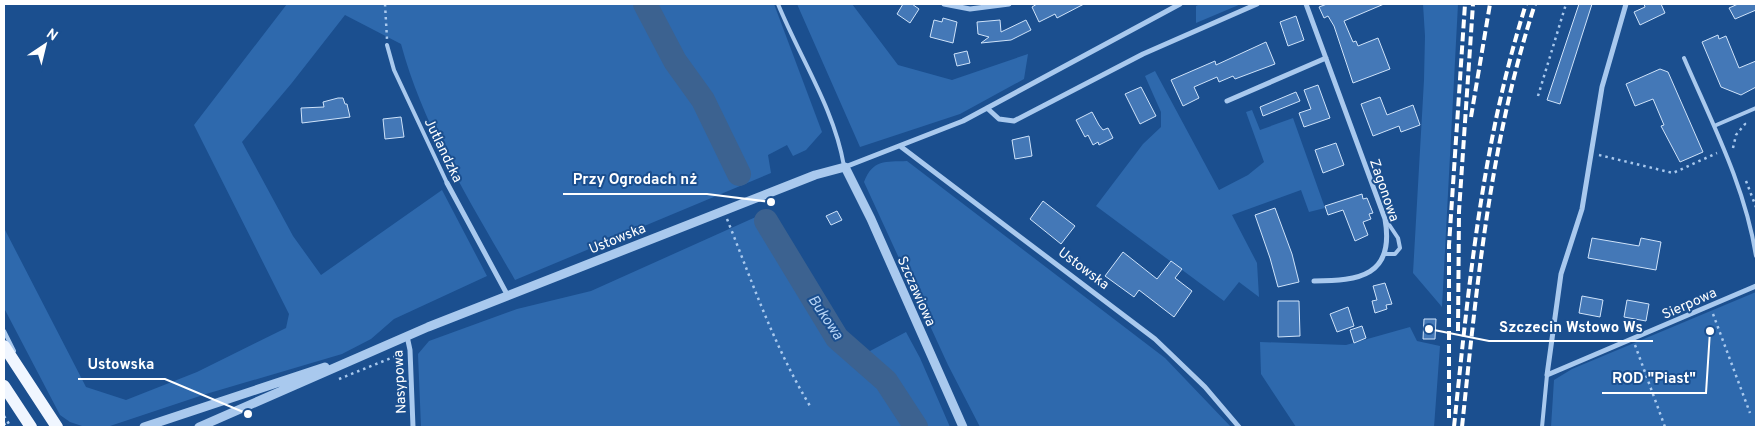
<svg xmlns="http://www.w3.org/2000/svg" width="1760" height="431" font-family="Overpass,sans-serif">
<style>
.green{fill:#2e69ad}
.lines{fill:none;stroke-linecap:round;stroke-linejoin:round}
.river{stroke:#3c6290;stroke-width:24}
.building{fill:#4478b7;stroke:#cfe3fa}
.path{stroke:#a9c9ee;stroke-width:2.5;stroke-dasharray:2.5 4;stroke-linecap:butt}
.service{stroke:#a9c9ee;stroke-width:4}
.minor{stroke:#a9c9ee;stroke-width:5}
.tertiary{stroke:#a9c9ee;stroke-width:9}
.primary{stroke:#f0f6ff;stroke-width:12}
.rail{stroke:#fff;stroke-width:4;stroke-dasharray:9 4;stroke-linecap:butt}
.labels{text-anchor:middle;stroke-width:4;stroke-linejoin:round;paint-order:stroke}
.street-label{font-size:14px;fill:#fff;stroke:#1b4f8f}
.water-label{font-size:15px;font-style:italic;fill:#b5d3f5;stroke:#1b4f8f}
.leader{fill:none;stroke:#fff;stroke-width:2}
.callout-dot{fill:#fff;stroke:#1b4f8f;stroke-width:2}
.callout-label{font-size:15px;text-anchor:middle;font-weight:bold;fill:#fff;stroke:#1b4f8f;stroke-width:4;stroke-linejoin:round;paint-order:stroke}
</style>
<rect width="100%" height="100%" fill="#1b4f8f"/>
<path class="green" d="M287 4H774L822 132 806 150 793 156 787 145 768 155 771 173 515 280C471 203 424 129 401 44L345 15 291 84 242 142 293 236 321 275 442 190 487 276 394 319 371 339 342 354 206 394 110 426 85 427 70 422 60 415 4 308V228L86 387 126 400 197 372 286 328 289 314 194 125Z
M797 4H852L898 65 952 80 1028 54 1024 79 960 114 860 147Z
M1200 4H1241L1196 23V6Z
M1423 4H1458L1442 307 1413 273 1424 80 1425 36Z
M1155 71 1219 190 1248 175 1264 162 1246 112 1252 110 1260 130 1293 118 1325 208 1309 212 1301 190 1232 215 1257 263 1259 297 1239 282 1224 301 1096 206 1143 144 1161 127V112L1145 76Z
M907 161 1165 358 1231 427H980L948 365 864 182C873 159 885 162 907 161Z
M758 216 833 340 853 360 906 332 920 358 950 427H421L418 354 429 341 517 309 591 291Z
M1756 292V427H1551L1554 380 1572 369Z
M1410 327 1417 341 1440 346 1434 427H1296L1261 374 1260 342 1346 345Z"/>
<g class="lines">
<path class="river" d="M645 4 675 61 703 100 739 174
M766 221 837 338 886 381 916 427"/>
</g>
<path class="building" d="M903 4H912L919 9 910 23 897 14Z
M1037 4H1084L1057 18 1055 14 1039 22 1032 7Z
M1327 4H1384L1344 21 1353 42 1356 41 1358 46 1378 38 1390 69 1353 83 1334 26 1328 16 1324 18 1319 7Z
M1579 4H1592L1560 104 1547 100Z
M1644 4H1661L1665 13 1640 25 1634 12 1645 7Z
M1738 4H1756V10L1735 19 1729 8Z
M1296 16 1304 40 1288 46 1280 22Z
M943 18 957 22 953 43 930 37 934 20 942 22Z
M1000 20 1001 32 1026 20 1031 30 1011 40 981 43 989 37 978 34 977 22Z
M1718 35 1719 39 1726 36 1739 68 1756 61V87L1741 95 1721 87 1702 42Z
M1266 42 1275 64 1235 79 1233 76 1219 82 1217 77 1194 87 1199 98 1183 106 1171 80 1215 61 1216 65Z
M967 51 970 63 957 66 954 54Z
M1660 69 1668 72 1703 152 1680 162 1661 126 1664 125 1653 99 1635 106 1626 84Z
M1318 85 1330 118 1304 127 1299 113 1311 109 1304 90Z
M1141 87 1156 116 1140 124 1125 94Z
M1296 92 1300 101 1263 116 1260 107Z
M1380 97 1387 115 1413 105 1420 125 1401 132 1399 126 1373 136 1361 104Z
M338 98H343L345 104H347L350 117 302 123 301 108 324 107 323 102Z
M1092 112 1099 125 1103 130 1108 128 1113 138 1099 145 1098 142 1093 145 1088 135 1085 137 1076 120Z
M401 117 404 137 385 139 383 119Z
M1029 136 1032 156 1015 159 1012 140Z
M1336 143 1344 165 1323 173 1315 150Z
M1362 194 1363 199 1367 198 1373 213 1369 214 1371 219 1363 222 1368 235 1355 241 1343 210 1328 215 1325 206Z
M1043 201 1075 226 1061 244 1030 219Z
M1275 208 1292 254 1299 282 1278 287 1270 258 1255 215Z
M837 211 842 220 831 225 826 216Z
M1592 238 1639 246 1641 238 1661 242 1656 270 1588 258Z
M1123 252 1157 279 1171 261 1182 269 1175 278 1192 291 1174 317 1139 290 1134 297 1105 276Z
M1385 283 1392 304 1386 305 1387 309 1375 313 1372 301 1377 300 1373 286Z
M1582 296 1603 300 1600 317 1579 313Z
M1627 300 1649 304 1646 321 1624 317Z
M1278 301H1299L1300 336 1278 337Z
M1348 307 1354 326 1337 332 1330 314Z
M1424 319H1436L1435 339H1423Z
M1362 326 1366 338 1354 343 1350 330Z"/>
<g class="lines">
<path class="path" d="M385 4 387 39
M1538 96 1566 4
M1733 148 1736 135 1745 124 1743 121
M1599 155 1673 173 1717 153
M1746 181 1756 207
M727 219C753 284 774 346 810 406
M1713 314 1750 413
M1635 345 1665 427
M339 379 401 354
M4 416 11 427
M4 423 6 427"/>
<path class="service" d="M778 4C800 58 834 108 844 166
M387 45 394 70 447 183
M1684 58C1712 123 1745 186 1756 256
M1714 126 1756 108
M1385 254H1395L1400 248 1398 238 1386 220
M4 331 14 351
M1542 427 1547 375"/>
<path class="minor" d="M944 4 970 9 1009 4
M1306 4 1385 219C1395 276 1359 281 1314 281
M1227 101 1326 58
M987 108 999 119 1014 121 1143 54 1257 4
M900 146 1155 339 1205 387 1239 427
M845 167 963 121 1180 4
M447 183 508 296
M407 336 410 350 413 427
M1547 375 1561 274 1582 209 1602 87 1626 4
M1547 375 1756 286"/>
<path class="tertiary" d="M144 427 325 367
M199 427 428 327 815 175 845 167 871 219 963 427"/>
<path class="primary" d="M4 346 57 427
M4 386 31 427"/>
<path class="rail" d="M1471 117 1490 4
M1458 331 1459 211 1473 4
M1449 418V245L1465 4
M1454 427C1469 283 1482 143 1526 4
M1462 427C1477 284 1490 142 1535 4"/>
</g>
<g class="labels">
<g class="street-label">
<text transform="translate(444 150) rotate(64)" y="5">Jutlandzka</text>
<text transform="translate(1385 190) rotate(71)" y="5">Zagonowa</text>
<text transform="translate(617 238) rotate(-22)" y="5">Ustowska</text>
<text transform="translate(1084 268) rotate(37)" y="5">Ustowska</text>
<text transform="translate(917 291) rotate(66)" y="5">Szczawiowa</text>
<text transform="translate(1689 303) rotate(-24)" y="5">Sierpowa</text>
<text transform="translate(399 382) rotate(-93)" y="5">Nasypowa</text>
</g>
<g class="water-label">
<text transform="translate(826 317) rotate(56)" y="5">Bukowa</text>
</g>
</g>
<path class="leader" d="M771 202L707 194H563M1429 329L1489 341H1653M248 414L165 379H78M1710 331L1706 393H1602"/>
<g class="callout-dot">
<circle cx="771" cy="202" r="5"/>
<circle cx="1429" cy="329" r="5"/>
<circle cx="248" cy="414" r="5"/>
<circle cx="1710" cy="331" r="5"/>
</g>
<g class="callout-label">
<text x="635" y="184">Przy Ogrodach nż</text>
<text x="1571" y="332">Szczecin Wstowo Ws</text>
<text x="121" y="369">Ustowska</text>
<text x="1654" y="383">ROD "Piast"</text>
</g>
<rect width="1760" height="431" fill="none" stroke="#ffffff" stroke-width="10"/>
<g transform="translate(45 45) rotate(35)" stroke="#1b4f8f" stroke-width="4" paint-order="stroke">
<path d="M0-4L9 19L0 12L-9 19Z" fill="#ffffff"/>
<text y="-8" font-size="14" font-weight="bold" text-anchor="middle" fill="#ffffff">N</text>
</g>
</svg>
